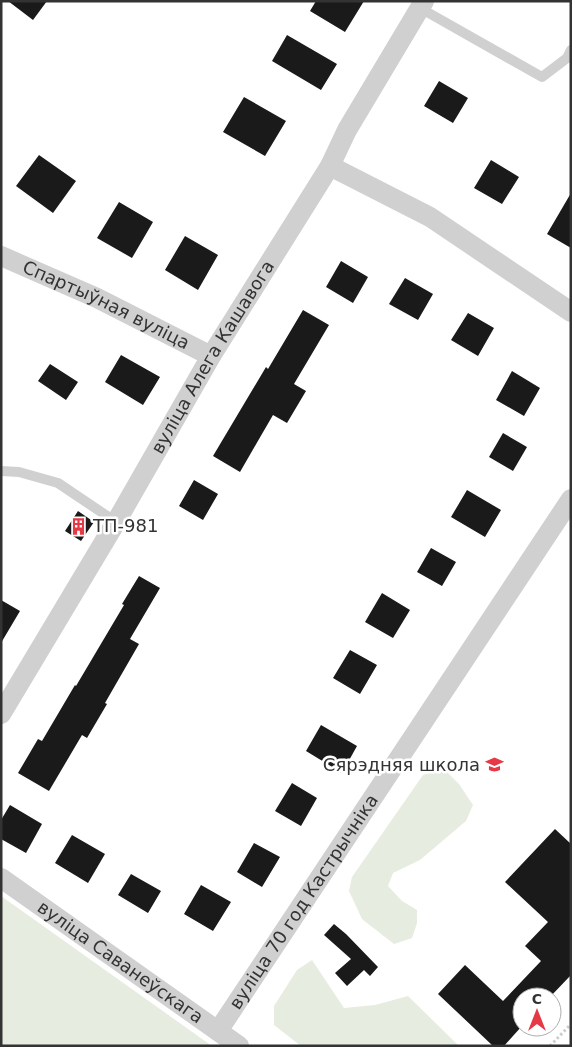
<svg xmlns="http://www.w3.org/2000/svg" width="572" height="1047" font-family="'DejaVu Sans',sans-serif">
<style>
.green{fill:#e6ecdf}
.building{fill:#1a1a1a}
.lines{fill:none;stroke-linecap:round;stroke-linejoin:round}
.path{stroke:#cdcdcd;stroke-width:3;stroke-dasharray:2.5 2.5;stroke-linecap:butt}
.lane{stroke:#d0d0d0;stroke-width:10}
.street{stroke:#d0d0d0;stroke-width:20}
.labels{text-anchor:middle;stroke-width:5;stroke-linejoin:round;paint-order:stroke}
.street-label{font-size:18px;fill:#333;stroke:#fff}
.poi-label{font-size:18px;fill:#333;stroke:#fff;text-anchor:start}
</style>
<rect width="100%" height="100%" fill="#fff"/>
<path class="green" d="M444 769 459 784 473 805 466 821 420 860 393 873 388 886 402 901 417 910V923L412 938 394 944 362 919 349 891 352 877 423 775Z
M1 896 212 1046H1Z
M312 960 344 1008 375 1005 408 996 459 1046H301L274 1025V1006L297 970Z"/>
<path class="building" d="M8 1H47L33 20Z
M316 1H364L345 32 310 11Z
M287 35 337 64 321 90 272 61Z
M439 81 468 98 453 123 424 106Z
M244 97 286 121 265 156 223 132Z
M39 155 76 181 53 213 16 186Z
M491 160 519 177 502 204 474 188Z
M571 193V248L547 234Z
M119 202 153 222 132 258 97 238Z
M185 236 218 255 198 290 165 270Z
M341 261 368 277 353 303 326 287Z
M405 278 433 294 418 320 389 304Z
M303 310 329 325 294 384 306 391 287 423 273 415 240 472 213 456 266 367 268 369Z
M468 313 494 328 478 356 451 340Z
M121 355 160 377 143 405 105 382Z
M50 364 78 382 66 400 38 381Z
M512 371 540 388 524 416 496 400Z
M503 433 527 447 513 471 489 457Z
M194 480 218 494 203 520 179 506Z
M467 490 501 510 485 537 451 517Z
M78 511 94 522 81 541 65 531Z
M431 548 456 562 442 586 417 572Z
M139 576 160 588 130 639 139 644 105 703 107 704 87 738 82 735 49 791 18 773 38 739 42 741 75 685 76 686 124 605 122 604Z
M382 593 410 610 393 638 365 622Z
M1 600 20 611 1 643Z
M350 650 377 665 360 694 333 678Z
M321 725 357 746 342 773 306 751Z
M292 783 317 798 301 826 275 811Z
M10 805 42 824 26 853 1 839V820Z
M555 829 571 844V975L550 997H522V1026L504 1046H493L438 994 465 965 503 1001 541 961 525 946 548 922 505 882Z
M72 835 105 854 88 883 55 863Z
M254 843 280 857 262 887 237 872Z
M131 874 161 891 148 913 118 895Z
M201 885 231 902 213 931 184 914Z
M334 924 346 934 378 967 370 976 364 970 347 986 335 973 351 959 324 935Z"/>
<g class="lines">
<path class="path" d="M550 1046 571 1024"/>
<path class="lane" d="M420 8 542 77 567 58 571 50
M1 471 19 472 58 483 116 522"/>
<g class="street">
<path d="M330 166 430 217 571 312"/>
<path id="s1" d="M1 256 97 298 211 356"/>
<path id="s2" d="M1 714 116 522 211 356 330 166 347 130 424 1"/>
<path id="s3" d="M1 878 239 1046"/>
<path id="s4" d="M218 1031 571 499"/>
</g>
</g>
<defs>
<symbol id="building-bare" viewBox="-9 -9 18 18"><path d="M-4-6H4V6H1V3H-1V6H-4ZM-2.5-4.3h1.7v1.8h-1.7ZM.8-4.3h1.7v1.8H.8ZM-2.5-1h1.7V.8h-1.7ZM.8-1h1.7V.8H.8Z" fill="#e63946" stroke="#fff" stroke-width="2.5" paint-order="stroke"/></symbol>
<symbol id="school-bare" viewBox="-9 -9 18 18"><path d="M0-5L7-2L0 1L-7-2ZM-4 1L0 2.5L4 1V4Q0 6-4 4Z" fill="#e63946" stroke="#fff" stroke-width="2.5" paint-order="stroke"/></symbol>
</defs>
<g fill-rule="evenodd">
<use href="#building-bare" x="66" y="514" width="25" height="25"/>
<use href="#school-bare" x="482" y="752" width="25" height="25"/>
</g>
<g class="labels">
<g class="street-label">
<text dy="6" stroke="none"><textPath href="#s1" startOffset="116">Спартыўная вуліца</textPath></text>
<text dy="6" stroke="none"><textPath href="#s2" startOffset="415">вуліца Алега Кашавога</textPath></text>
<text dy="6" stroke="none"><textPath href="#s4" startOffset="155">вуліца 70 год Кастрычніка</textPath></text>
<text dy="6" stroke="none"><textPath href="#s3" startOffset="146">вуліца Саванеўскага</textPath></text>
</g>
<g class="poi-label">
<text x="93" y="532">ТП-981</text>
<text x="480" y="771" text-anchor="end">Сярэдняя школа</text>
</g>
</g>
<rect width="572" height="1047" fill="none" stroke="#333333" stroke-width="5"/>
<g transform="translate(537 1012)"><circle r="24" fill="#ffffff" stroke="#adadad"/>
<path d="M0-4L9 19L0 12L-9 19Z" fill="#e63946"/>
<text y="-8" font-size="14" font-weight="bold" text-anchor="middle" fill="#333333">С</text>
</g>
</svg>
